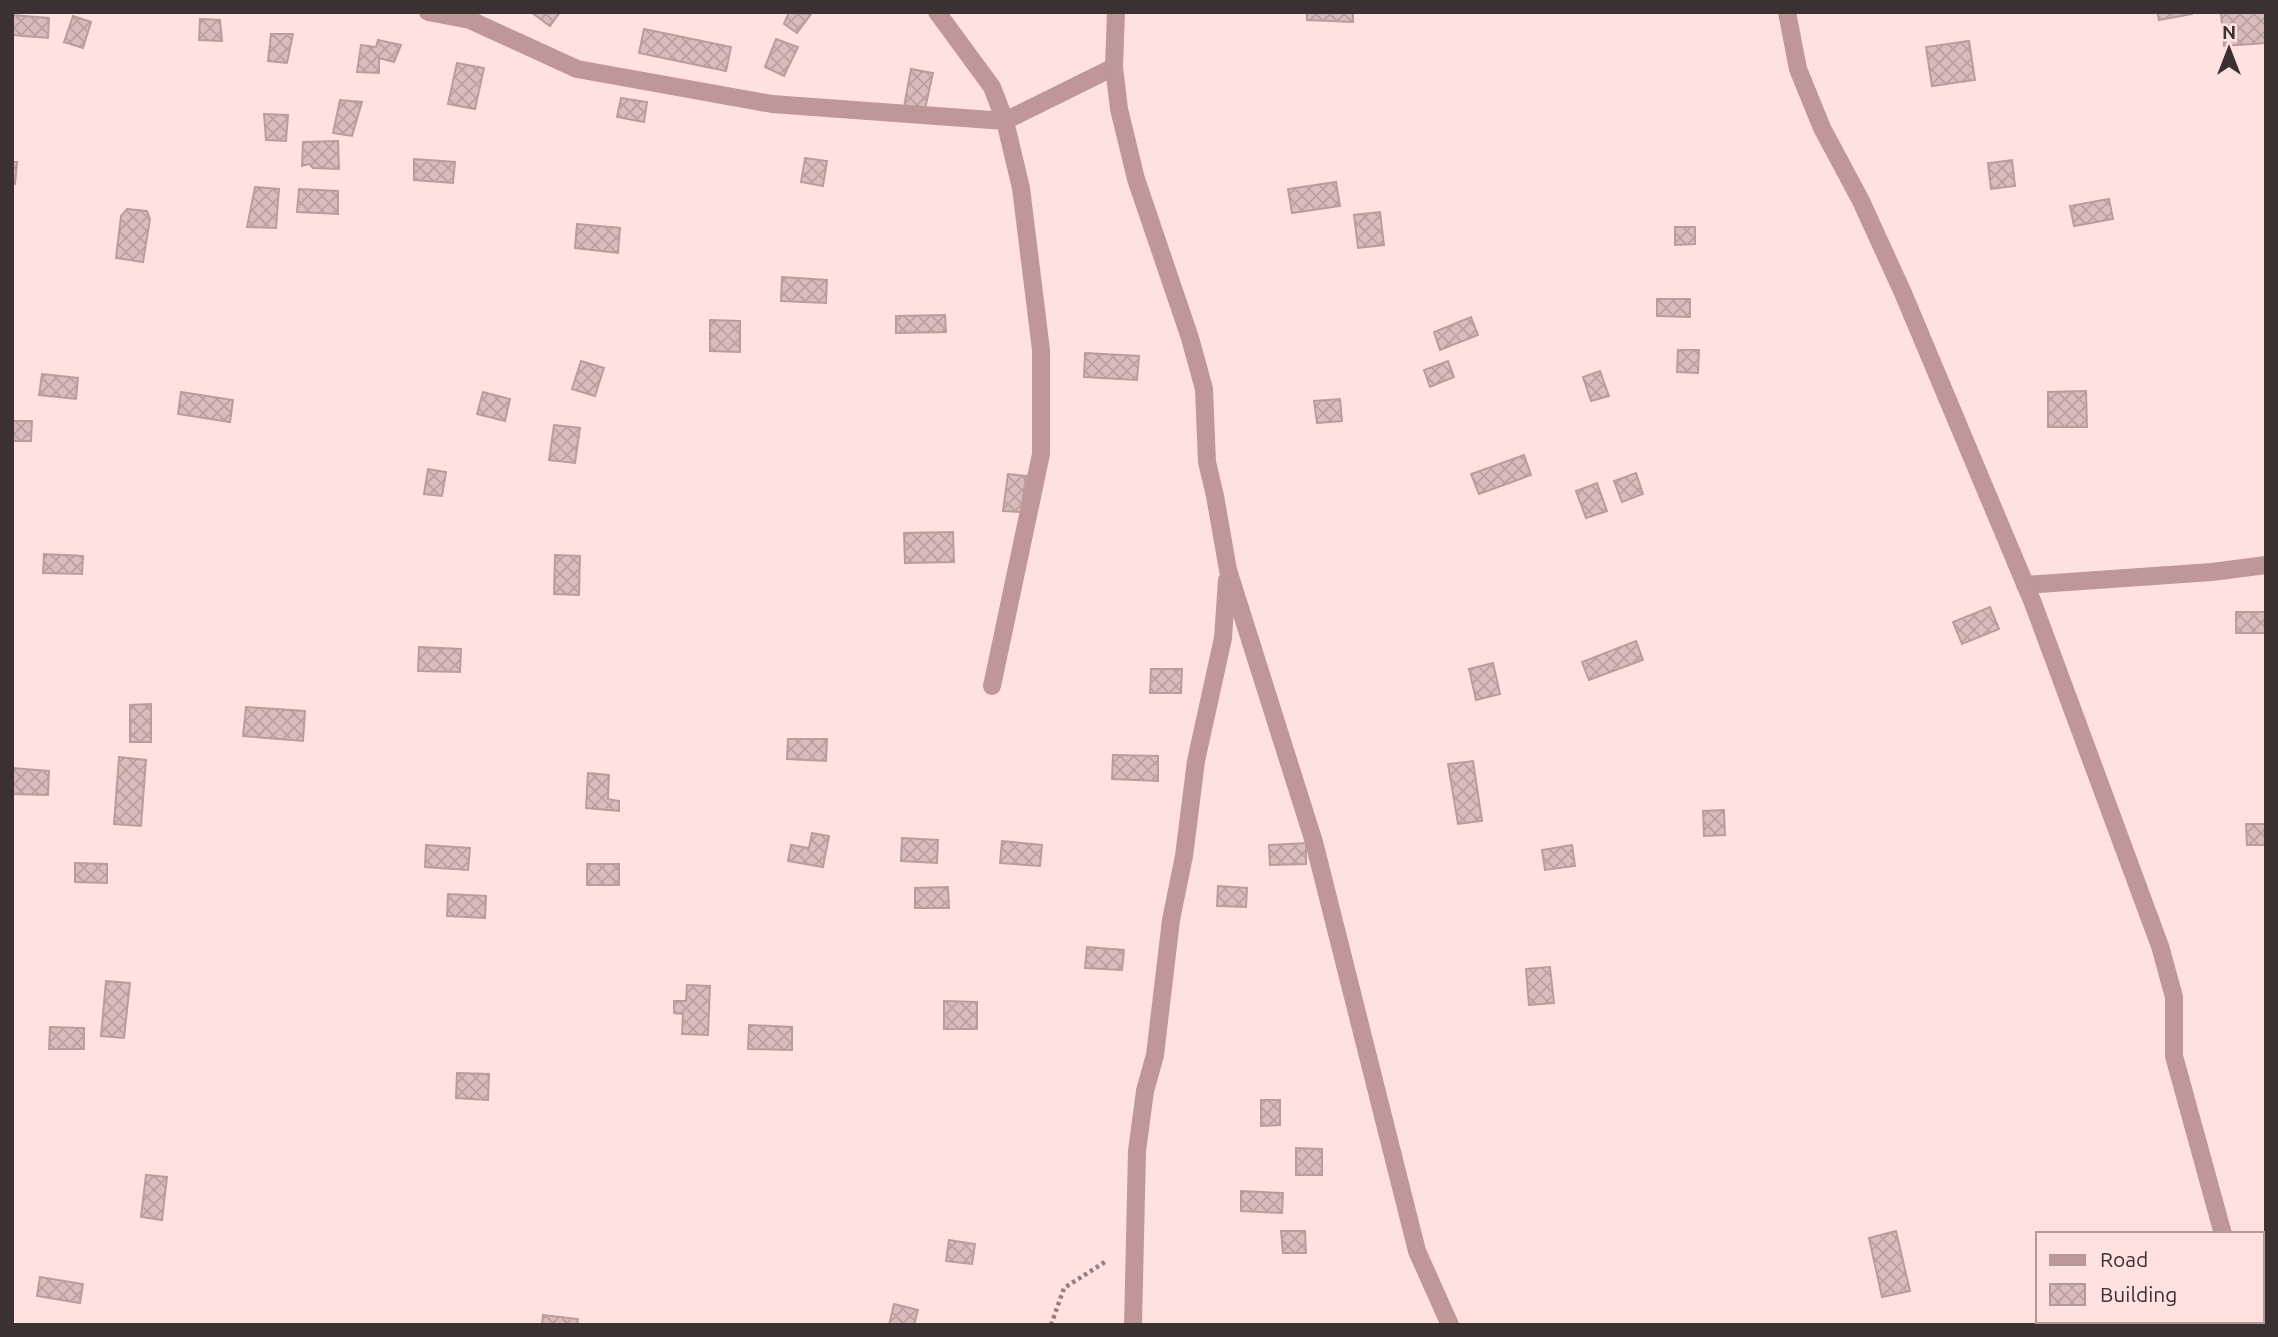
<svg xmlns="http://www.w3.org/2000/svg" width="2278" height="1337" font-family="Ubuntu,sans-serif">
<style>
.building{fill:url(#building-cross-hatch);stroke:#b99d9d;stroke-width:2}
.lines{fill:none;stroke-linecap:round;stroke-linejoin:round}
.path{stroke:#948080;stroke-width:4.5;stroke-dasharray:3.5 3.5;stroke-linecap:butt}
.lane{stroke:#bf9796;stroke-width:18}
.street{stroke:#bf9796;stroke-width:18}
</style>
<defs>
<pattern id="building-cross-hatch" width="8" height="8" patternUnits="userSpaceOnUse" patternTransform="scale(1.75)"><rect width="8" height="8" fill="#d8bbba"/><path d="M0 0l8 8M0 8l8-8" fill="none" stroke="#baa1a0"/></pattern>
</defs>
<rect width="100%" height="100%" fill="#ffe1e0"/>
<path class="building" d="M531 12H560L550 26Z
M789 12 811 14 797 33 784 24Z
M1307 12H1353V22L1307 20Z
M2157 12H2192V14L2159 20Z
M2265 12 2266 43 2224 46 2221 13Z
M12 15 49 18 48 38 12 35Z
M73 16 91 22 83 48 64 42Z
M200 19 220 20 222 41 199 40Z
M644 29 731 47 726 71 639 53Z
M271 34H293L287 63 268 61Z
M776 39 798 47 784 76 765 67Z
M378 40 401 45 394 62 379 58V73L357 72 361 45 376 47Z
M1969 41 1975 80 1932 86 1926 47Z
M457 63 484 68 475 109 448 104Z
M911 69 933 73 925 109 904 107Z
M621 98 647 102 644 122 617 117Z
M340 100 362 102 352 136 333 133Z
M264 114 288 115 286 141 266 140Z
M338 141 339 169 313 168 309 164 302 166 303 142Z
M805 158 827 161 823 186 801 182Z
M414 159 455 162 453 183 414 180Z
M2012 160 2015 186 1991 189 1988 163Z
M12 162H17L15 184 12 183Z
M1336 182 1340 206 1292 213 1288 189Z
M255 187 279 189 276 228 247 227Z
M299 189 338 191V214L297 212Z
M2109 199 2113 219 2074 226 2070 206Z
M127 209 147 211 150 219 143 262 116 258 121 216Z
M1380 212 1384 245 1358 248 1354 215Z
M577 224 620 228 618 253 575 248Z
M1675 227H1695V244L1675 245Z
M782 277 827 280 826 303 781 301Z
M1657 299H1690V317L1657 316Z
M945 315 946 332 896 333V316Z
M1471 317 1478 335 1440 350 1434 332Z
M710 320 740 321V352L710 351Z
M1678 350H1699L1698 373 1677 372Z
M1085 353 1139 356 1137 380 1084 377Z
M581 361 604 368 595 396 572 389Z
M1448 361 1454 377 1430 387 1424 370Z
M1600 371 1609 396 1591 401 1583 377Z
M42 374 78 378 76 399 39 395Z
M2086 391 2087 427H2048V392Z
M181 392 233 400 230 422 178 414Z
M483 392 510 399 505 421 477 414Z
M1340 399 1342 421 1317 423 1314 401Z
M12 421H32L31 441H12Z
M554 425 580 428 575 463 549 460Z
M1524 455 1531 475 1479 494 1471 474Z
M428 469 446 472 442 496 424 494Z
M1636 473 1643 494 1622 502 1614 481Z
M1008 474 1026 476 1021 512 1003 511Z
M1597 483 1607 511 1586 518 1576 491Z
M953 532 954 562 905 563 904 533Z
M44 554 83 556 82 574 43 573Z
M555 555 580 556 579 595 554 594Z
M1990 607 1999 629 1962 644 1953 622Z
M2236 612H2266V633H2236Z
M1636 641 1643 660 1589 680 1582 662Z
M419 647 461 649 460 672 418 671Z
M1493 663 1500 694 1476 700 1469 669Z
M1151 669H1182L1181 693H1150Z
M151 704V742H130V705Z
M246 707 305 711 303 741 243 736Z
M788 739H827L826 761 787 759Z
M1113 755 1158 756V781L1112 779Z
M119 757 146 760 141 826 114 824Z
M1473 761 1482 821 1458 824 1448 764Z
M12 768 49 771 48 795 12 794Z
M588 773 609 775 608 799 619 801V811L586 808Z
M1724 810 1725 835 1704 836 1703 811Z
M2246 824H2266V845H2247Z
M812 833 829 836 823 867 788 861 791 845 809 848Z
M902 838 938 840 937 863 901 861Z
M1002 841 1042 845 1040 866 1000 863Z
M1306 843V864L1270 865 1269 845Z
M426 845 470 848 468 870 425 867Z
M1572 845 1575 866 1545 870 1542 850Z
M75 863 107 864V883L75 882Z
M587 864H619V885H587Z
M1218 886 1247 888 1246 907 1217 906Z
M948 887 949 908H915V888Z
M448 894 486 896 485 918 447 916Z
M1087 947 1124 950 1122 970 1085 968Z
M1550 967 1554 1003 1529 1005 1526 969Z
M106 981 130 983 124 1038 101 1036Z
M687 985 710 986 708 1035 682 1034 683 1014 674 1013V1001H686Z
M944 1001 977 1002V1029H944Z
M749 1025 792 1027V1050L748 1049Z
M50 1027 84 1028V1049H49Z
M457 1073 489 1074 488 1100 456 1098Z
M1261 1100H1280V1125L1261 1126Z
M1296 1148 1322 1149V1175H1296Z
M146 1175 167 1177 162 1220 141 1217Z
M1241 1191 1283 1193 1282 1213 1241 1211Z
M1281 1231H1305L1306 1253H1283Z
M1896 1231 1910 1291 1882 1297 1869 1238Z
M949 1240 975 1244 972 1264 946 1261Z
M40 1277 83 1284 80 1303 37 1296Z
M894 1304 918 1310 914 1325H889Z
M543 1315 578 1319 577 1325H542Z"/>
<g class="lines">
<path class="path" d="M1051 1325 1064 1288 1105 1262"/>
<path class="lane" d="M428 12 470 20 577 69 772 104 1005 121 1114 67
M937 12 992 87 1005 121 1021 188 1041 350V454L992 686
M1228 570 1314 842 1417 1251 1450 1325
M2025 585 2212 572 2266 565
M1133 1325 1137 1151 1145 1091 1155 1055 1171 920 1184 856 1196 761 1223 638 1227 580"/>
<path class="street" d="M1116 12 1114 67 1119 109 1136 179 1190 338 1204 389 1207 462 1215 496 1228 570
M1787 12 1798 69 1822 128 1861 201 1903 293 2033 603 2160 946 2174 997V1056L2223 1234
M2257 1321 2259 1325"/>
</g>
<rect width="2278" height="1337" fill="none" stroke="#3c3131" stroke-width="28"/>
<rect x="2036" y="1232" width="228" height="91" fill="#ffe1e0" stroke="#b19b9a" stroke-width="2"/>
<rect x="2050" y="1255" width="35" height="10" fill="#bf9796" stroke="#b19b9a" stroke-width="2"/>
<text x="2100" y="1267" font-size="21" fill="#3c3131">Road</text>
<rect x="2050" y="1284" width="35" height="21" fill="url(#building-cross-hatch)" stroke="#b19b9a" stroke-width="2"/>
<text x="2100" y="1302" font-size="21" fill="#3c3131">Building</text>
<g transform="translate(2229 49)" stroke="#ffe1e0" stroke-width="5" paint-order="stroke">
<path d="M0-5L12 26L0 18L-12 26Z" fill="#3c3131"/>
<text y="-10" font-size="19" font-weight="bold" text-anchor="middle" fill="#3c3131">N</text>
</g>
</svg>
